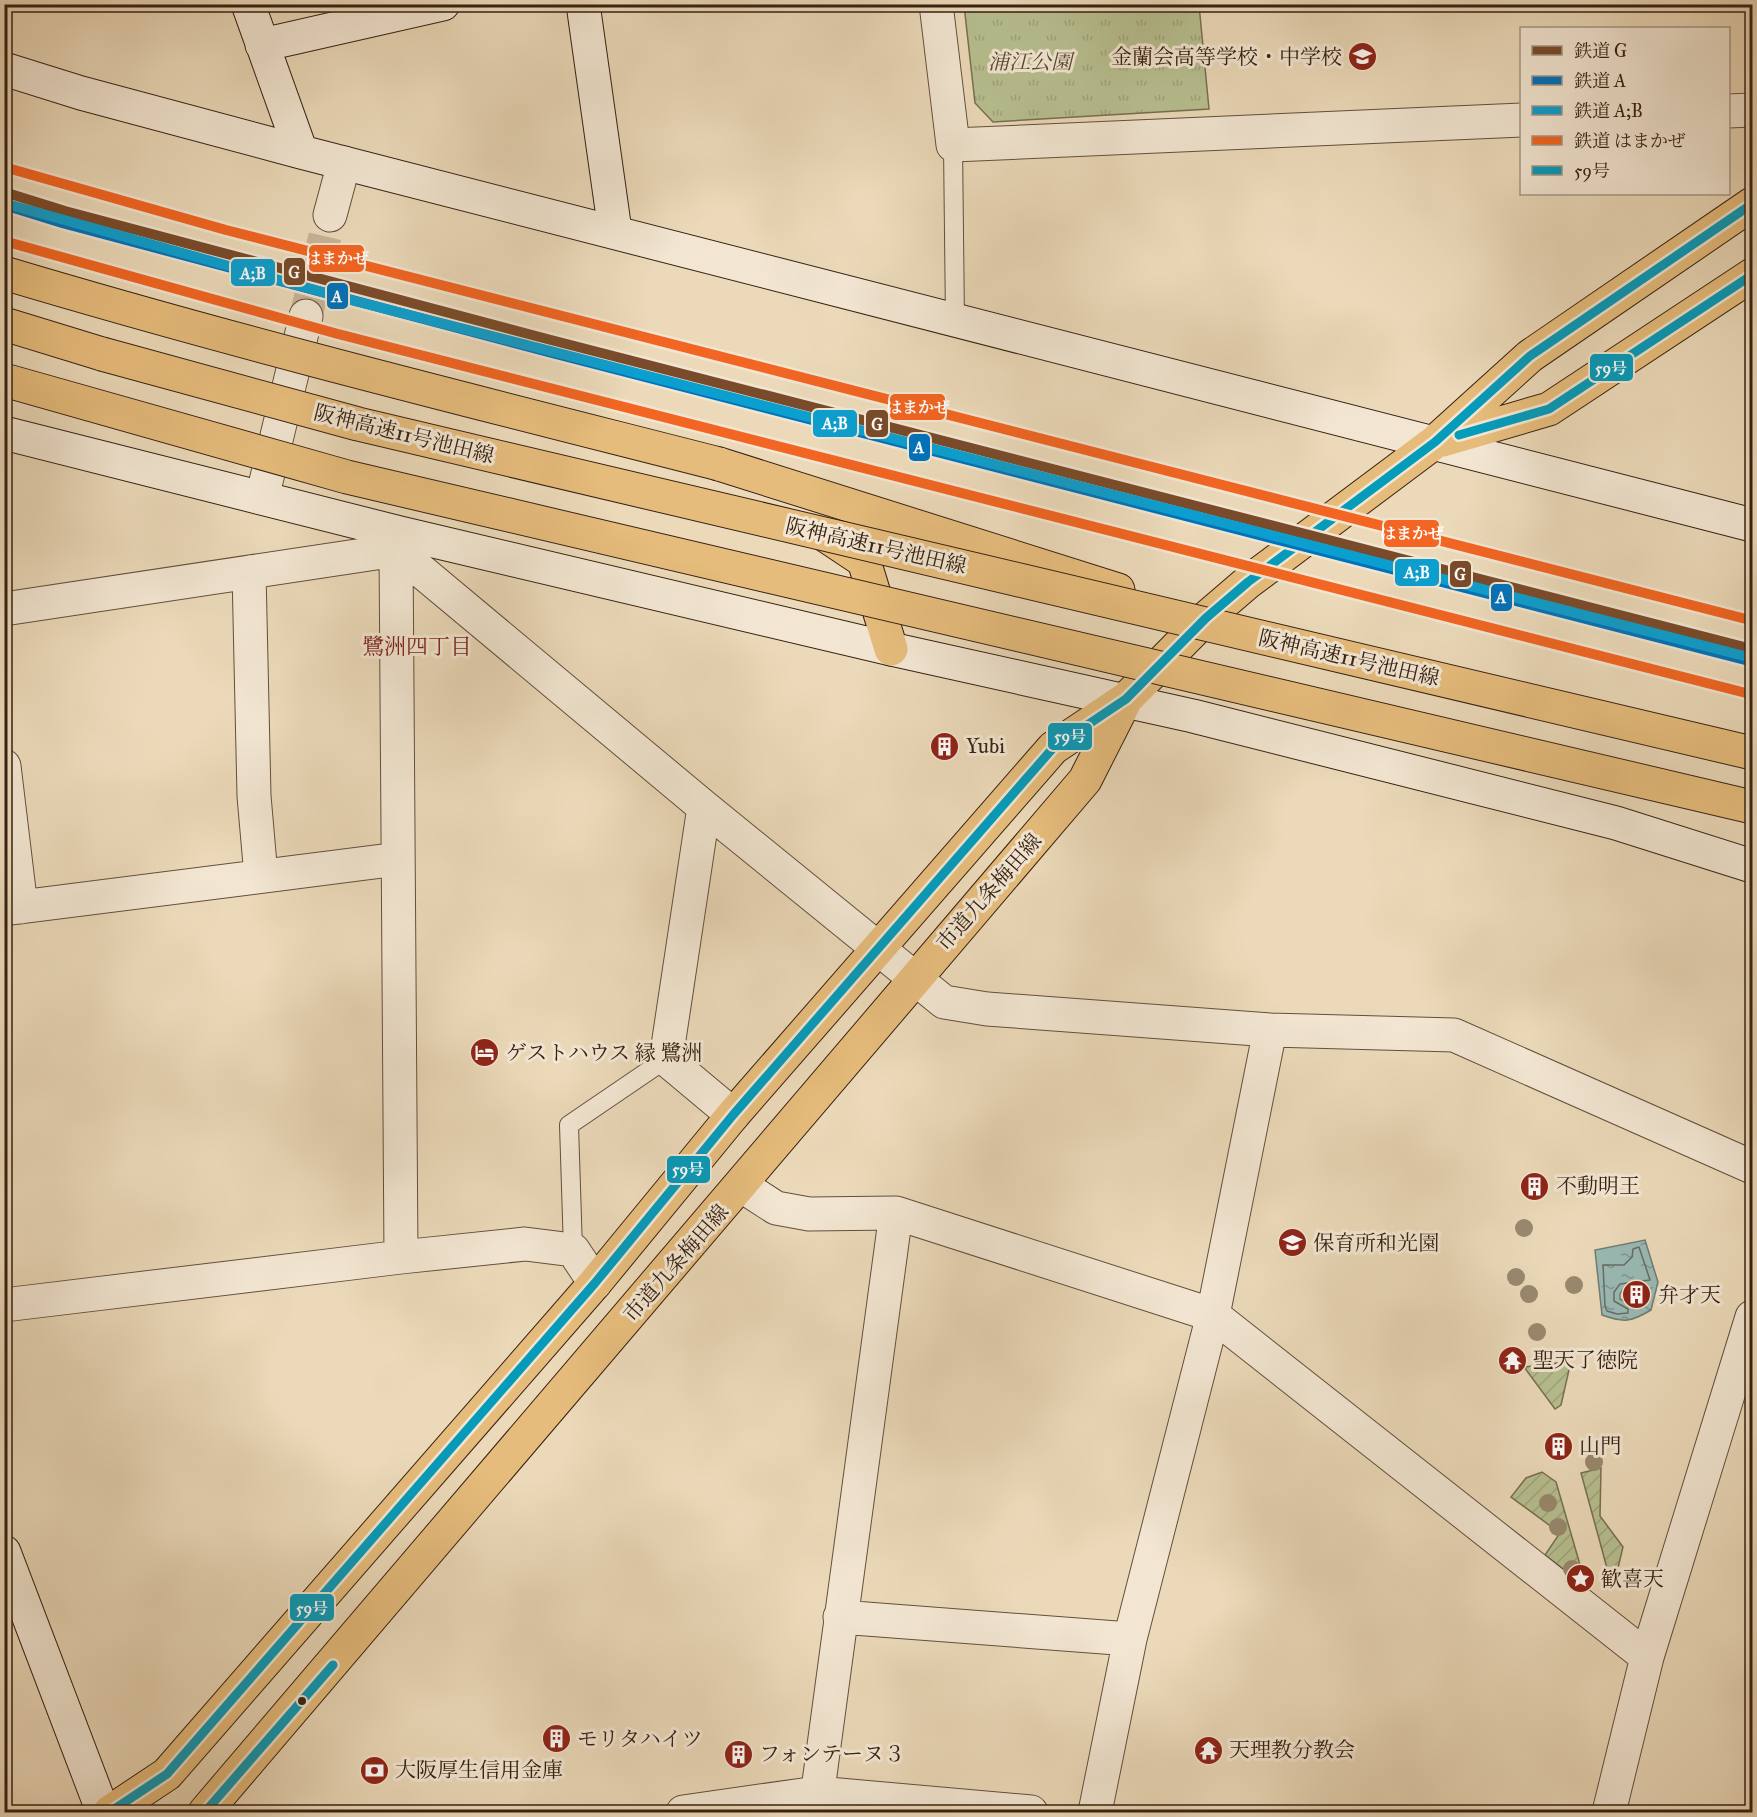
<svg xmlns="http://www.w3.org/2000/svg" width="1757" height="1817" font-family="'IM FELL Great Primer','Noto Serif JP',serif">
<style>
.park{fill:url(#park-tufts);stroke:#767052;stroke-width:1.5}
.garden{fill:url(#garden-furrows);stroke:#767052;stroke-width:1.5}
.water{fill:url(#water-ripples);stroke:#717c74;stroke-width:1.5;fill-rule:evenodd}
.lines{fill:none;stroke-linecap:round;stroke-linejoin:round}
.shore{stroke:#686d64;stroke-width:1.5}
.street-tunnel{stroke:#c7b498;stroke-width:33;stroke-dasharray:33 16;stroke-linecap:butt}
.lane-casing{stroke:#634f3c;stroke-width:20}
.street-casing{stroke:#634f3c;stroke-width:35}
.secondary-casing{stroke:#362113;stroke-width:35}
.primary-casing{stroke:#362113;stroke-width:35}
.highway-casing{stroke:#362113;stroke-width:35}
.lane{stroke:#f2e6d2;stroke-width:18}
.street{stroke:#f2e6d2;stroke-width:33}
.secondary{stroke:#f2e6d2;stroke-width:33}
.primary{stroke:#e6bc7c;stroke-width:33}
.highway{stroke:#e6bc7c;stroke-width:33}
.highway-bridge-casing{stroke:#362113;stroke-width:35;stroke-linecap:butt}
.highway-bridge{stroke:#e6bc7c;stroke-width:33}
.bus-1-casing{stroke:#f2e6d2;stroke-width:14}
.bus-1{stroke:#059bbb;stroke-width:9}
.rail-1-casing{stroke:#f2e6d2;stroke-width:15}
.rail-2-casing{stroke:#f2e6d2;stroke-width:15}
.rail-3-casing{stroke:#f2e6d2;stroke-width:15}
.rail-4-casing{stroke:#f2e6d2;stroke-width:15}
.rail-1{stroke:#7a4b2a;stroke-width:10}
.rail-2{stroke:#0072bc;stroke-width:10}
.rail-3{stroke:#0b9fd0;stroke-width:10}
.rail-4{stroke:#f26522;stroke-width:10}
.tree{fill:#99896f}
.bus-dot{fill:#362113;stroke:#f2e6d2;stroke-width:2}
.labels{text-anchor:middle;stroke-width:6;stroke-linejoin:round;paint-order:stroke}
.poi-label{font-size:21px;fill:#362113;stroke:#f2e6d2;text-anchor:start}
.park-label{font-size:21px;font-style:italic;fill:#564832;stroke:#f2e6d2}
.street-label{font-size:21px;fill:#362113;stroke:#f2e6d2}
.neighbourhood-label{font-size:22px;fill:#7a1f14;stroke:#f2e6d2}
.line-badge{stroke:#f2e6d2;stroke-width:2}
.badge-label{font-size:16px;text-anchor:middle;font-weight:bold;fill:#fff}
</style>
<defs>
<pattern id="park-tufts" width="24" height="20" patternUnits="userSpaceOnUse" patternTransform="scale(1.5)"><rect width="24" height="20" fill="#b7bf90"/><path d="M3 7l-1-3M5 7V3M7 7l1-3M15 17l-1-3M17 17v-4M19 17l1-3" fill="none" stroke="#9ea47b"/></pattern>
<pattern id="garden-furrows" width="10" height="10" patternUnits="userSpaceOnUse" patternTransform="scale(1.5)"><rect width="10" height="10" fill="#b7bf90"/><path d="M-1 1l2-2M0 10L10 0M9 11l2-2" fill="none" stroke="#9ea47b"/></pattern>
<pattern id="water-ripples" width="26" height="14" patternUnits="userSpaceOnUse" patternTransform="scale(1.5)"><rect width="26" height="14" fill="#99b9b4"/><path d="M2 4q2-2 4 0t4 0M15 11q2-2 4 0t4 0" fill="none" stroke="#7e9691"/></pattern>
</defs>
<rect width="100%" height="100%" fill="#ebd9b9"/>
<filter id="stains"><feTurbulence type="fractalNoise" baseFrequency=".00333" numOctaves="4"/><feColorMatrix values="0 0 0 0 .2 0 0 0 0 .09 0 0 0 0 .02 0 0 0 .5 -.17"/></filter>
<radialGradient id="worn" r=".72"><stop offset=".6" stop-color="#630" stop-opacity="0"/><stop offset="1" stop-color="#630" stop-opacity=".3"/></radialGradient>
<path class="park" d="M964 5H1199L1209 109 993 122 975 103Z"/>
<path class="garden" d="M1557 1363 1566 1365 1569 1370 1561 1405 1555 1409 1524 1367Z
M1601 1468 1600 1516 1623 1547 1616 1576 1607 1568 1581 1473Z
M1542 1472 1556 1482 1583 1575V1584L1545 1555 1560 1533 1511 1497 1526 1478Z"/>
<path class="water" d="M1645 1240 1658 1282 1651 1310C1631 1322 1624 1323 1602 1315L1595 1250ZM1643 1287 1647 1290V1298C1638 1305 1630 1305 1620 1299V1294L1623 1289Z"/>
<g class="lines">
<path class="shore" d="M1639 1247 1650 1280 1620 1284 1614 1292V1301L1628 1309V1313L1617 1314 1607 1311 1605 1306 1603 1265H1624L1632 1257 1633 1249Z"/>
<path class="street-tunnel" d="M306 316 330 215"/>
<defs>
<path id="lane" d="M953 145 955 321
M573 1250 569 1125 666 1059"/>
<path id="street" d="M936 4 953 145 1522 120
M1728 111 1752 110
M330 215 344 163
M262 498 306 316
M399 536 396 550 401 1257
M249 572 254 796 261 876
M4 609 396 550 704 807 944 1002 987 1009 1270 1030 1454 1035 1752 1167
M4 766 21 907
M704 807 666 1059 733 1115
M4 909 398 859
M742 1186 776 1208 809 1214 896 1213 1213 1315 1647 1657
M4 1305 401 1257 525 1244 573 1250 595 1283
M840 1617 1130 1639
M683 1812 817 1793 1031 1812
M815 1812 896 1213
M1095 1812 1130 1639 1213 1315 1270 1030
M1609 1812 1647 1657 1752 1317"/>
<path id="secondary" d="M248 4 301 152
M583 4 615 231
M262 45 443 4
M4 69 81 93 301 152 1752 525
M4 433 400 533 891 649 1193 716 1616 823 1752 866
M4 1552 103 1812"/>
<path id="primary" d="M1443 440 1549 409 1752 275
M110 1812 167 1774 595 1283 733 1115 1053 748 1126 699 1206 618 1248 582 1435 442 1530 356 1752 204
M205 1812 1085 780 1125 701"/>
<path id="highway" d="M4 324 102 354
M719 464 1118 590
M825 535 864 561 891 649"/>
</defs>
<use href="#lane" class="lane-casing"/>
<use href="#street" class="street-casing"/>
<use href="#secondary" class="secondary-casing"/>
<use href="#primary" class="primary-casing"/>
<use href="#highway" class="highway-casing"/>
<use href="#lane" class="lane"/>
<use href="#street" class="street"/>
<use href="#secondary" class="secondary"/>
<use href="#primary" class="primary"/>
<use href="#highway" class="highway"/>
<defs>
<path id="highway-bridge" d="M4 273C241 344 480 403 719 464
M102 354 358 424 1752 753
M4 380 347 477 1752 807"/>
</defs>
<use href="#highway-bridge" class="highway-bridge-casing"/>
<use href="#highway-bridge" class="highway-bridge"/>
<defs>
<path id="bus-1" d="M1459 435 1549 409 1752 275
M110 1812 167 1774 595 1283 733 1115 1053 748 1126 699 1206 618 1248 582 1435 442 1530 356 1752 204
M205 1812 333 1665"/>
</defs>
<use href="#bus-1" class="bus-1-casing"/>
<use href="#bus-1" class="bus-1"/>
<defs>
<path id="rail-1" d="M4 192 65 211 551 340 1752 649"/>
<path id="rail-2" d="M4 205 62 223 548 352 1749 661"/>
<path id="rail-3" d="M7 204 347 299 1752 658"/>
<path id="rail-4" d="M4 167 226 230 1746 619
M4 241 338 334 1746 693"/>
</defs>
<use href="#rail-1" class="rail-1-casing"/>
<use href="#rail-2" class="rail-2-casing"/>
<use href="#rail-3" class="rail-3-casing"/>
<use href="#rail-4" class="rail-4-casing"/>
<use href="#rail-1" class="rail-1"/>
<use href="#rail-2" class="rail-2"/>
<use href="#rail-3" class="rail-3"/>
<use href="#rail-4" class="rail-4"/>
</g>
<g class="tree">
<circle cx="1524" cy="1228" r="9"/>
<circle cx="1516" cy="1277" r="9"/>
<circle cx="1574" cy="1285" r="9"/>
<circle cx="1529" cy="1294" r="9"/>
<circle cx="1537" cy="1332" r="9"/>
<circle cx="1594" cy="1462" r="9"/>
<circle cx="1548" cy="1503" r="9"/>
<circle cx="1558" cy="1527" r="9"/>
<circle cx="1572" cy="1569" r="9"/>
</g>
<defs>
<symbol id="school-disc" viewBox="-11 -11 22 22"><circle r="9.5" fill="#8f2418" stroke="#f2e6d2"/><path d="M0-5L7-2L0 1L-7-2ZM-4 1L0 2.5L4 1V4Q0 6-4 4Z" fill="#fff"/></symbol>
<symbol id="building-disc" viewBox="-11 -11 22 22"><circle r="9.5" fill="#8f2418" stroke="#f2e6d2"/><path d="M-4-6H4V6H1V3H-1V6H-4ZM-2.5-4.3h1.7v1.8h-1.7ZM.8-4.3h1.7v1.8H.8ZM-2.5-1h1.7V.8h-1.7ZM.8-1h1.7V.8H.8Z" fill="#fff"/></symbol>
<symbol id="hotel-disc" viewBox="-11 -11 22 22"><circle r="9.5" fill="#8f2418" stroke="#f2e6d2"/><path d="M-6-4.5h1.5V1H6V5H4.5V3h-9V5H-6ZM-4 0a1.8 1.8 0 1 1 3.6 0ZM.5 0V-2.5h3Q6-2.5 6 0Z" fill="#fff"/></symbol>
<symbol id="temple-disc" viewBox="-11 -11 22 22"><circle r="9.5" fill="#8f2418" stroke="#f2e6d2"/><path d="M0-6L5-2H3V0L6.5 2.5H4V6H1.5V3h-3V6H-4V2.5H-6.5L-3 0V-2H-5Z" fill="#fff"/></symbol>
<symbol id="sight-disc" viewBox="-11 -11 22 22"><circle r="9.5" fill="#8f2418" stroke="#f2e6d2"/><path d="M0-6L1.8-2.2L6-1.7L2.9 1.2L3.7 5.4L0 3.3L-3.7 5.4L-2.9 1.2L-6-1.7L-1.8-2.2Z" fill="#fff"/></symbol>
<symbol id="bank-disc" viewBox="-11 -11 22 22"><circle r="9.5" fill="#8f2418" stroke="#f2e6d2"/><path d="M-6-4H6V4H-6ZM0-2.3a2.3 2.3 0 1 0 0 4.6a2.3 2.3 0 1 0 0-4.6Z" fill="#fff"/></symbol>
</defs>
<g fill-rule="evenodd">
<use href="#school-disc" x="1346" y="40" width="33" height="33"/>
<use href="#building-disc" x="928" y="730" width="33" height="33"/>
<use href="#hotel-disc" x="468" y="1036" width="33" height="33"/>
<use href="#building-disc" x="1518" y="1170" width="33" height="33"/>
<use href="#school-disc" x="1276" y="1226" width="33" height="33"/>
<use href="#building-disc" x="1620" y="1278" width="33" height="33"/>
<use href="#temple-disc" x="1496" y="1344" width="33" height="33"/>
<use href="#building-disc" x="1542" y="1430" width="33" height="33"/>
<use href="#sight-disc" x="1564" y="1562" width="33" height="33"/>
<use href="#building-disc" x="540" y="1722" width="33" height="33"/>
<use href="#temple-disc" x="1192" y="1734" width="33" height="33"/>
<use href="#building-disc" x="722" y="1738" width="33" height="33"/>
<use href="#bank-disc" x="358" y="1754" width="33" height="33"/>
</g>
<circle class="bus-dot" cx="302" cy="1701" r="5"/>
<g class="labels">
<g class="poi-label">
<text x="1342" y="64" text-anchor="end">金蘭会高等学校・中学校</text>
<text x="966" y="753">Yubi</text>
<text x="506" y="1060">ゲストハウス 縁 鷺洲</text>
<text x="1556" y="1193">不動明王</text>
<text x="1313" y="1250">保育所和光園</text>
<text x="1658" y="1302">弁才天</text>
<text x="1533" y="1367">聖天了徳院</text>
<text x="1579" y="1453">山門</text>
<text x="1601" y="1586">歓喜天</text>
<text x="577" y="1746">モリタハイツ</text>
<text x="1229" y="1757">天理教分教会</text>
<text x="759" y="1761">フォンテーヌ３</text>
<text x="395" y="1777">大阪厚生信用金庫</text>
</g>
<g class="park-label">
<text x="1030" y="69">浦江公園</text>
</g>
<g class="street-label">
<text transform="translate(404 434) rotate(14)" y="7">阪神高速11号池田線</text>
<text transform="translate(876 546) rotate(13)" y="7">阪神高速11号池田線</text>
<text transform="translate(1349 658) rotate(13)" y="7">阪神高速11号池田線</text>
<text transform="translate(989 892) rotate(-49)" y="7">市道九条梅田線</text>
<text transform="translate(676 1263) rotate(-49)" y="7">市道九条梅田線</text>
</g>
<g class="neighbourhood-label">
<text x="417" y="654">鷺洲四丁目</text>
</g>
</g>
<g class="line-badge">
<rect x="308" y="244" width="57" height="29" rx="6" fill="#f26522"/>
<rect x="283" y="257" width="23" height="29" rx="6" fill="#7a4b2a"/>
<rect x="230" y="258" width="46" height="29" rx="6" fill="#0b9fd0"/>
<rect x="326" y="282" width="23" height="28" rx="6" fill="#0072bc"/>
<rect x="1589" y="353" width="45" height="29" rx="6" fill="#059bbb"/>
<rect x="889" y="393" width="57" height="28" rx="6" fill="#f26522"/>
<rect x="812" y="409" width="46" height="29" rx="6" fill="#0b9fd0"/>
<rect x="865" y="409" width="24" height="29" rx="6" fill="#7a4b2a"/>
<rect x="908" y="433" width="23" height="29" rx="6" fill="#0072bc"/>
<rect x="1383" y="519" width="57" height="29" rx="6" fill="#f26522"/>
<rect x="1394" y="558" width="46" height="29" rx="6" fill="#0b9fd0"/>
<rect x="1449" y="560" width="23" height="28" rx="6" fill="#7a4b2a"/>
<rect x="1490" y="583" width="23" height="29" rx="6" fill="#0072bc"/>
<rect x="1047" y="722" width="46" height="29" rx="6" fill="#059bbb"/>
<rect x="666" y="1155" width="45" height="29" rx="6" fill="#059bbb"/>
<rect x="289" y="1593" width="46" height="29" rx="6" fill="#059bbb"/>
</g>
<g class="badge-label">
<text x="337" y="264">はまかぜ</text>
<text x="294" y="278">G</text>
<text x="253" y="279">A;B</text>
<text x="337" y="302">A</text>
<text x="1611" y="374">59号</text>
<text x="918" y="413">はまかぜ</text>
<text x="835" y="429">A;B</text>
<text x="877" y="430">G</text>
<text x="919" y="453">A</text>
<text x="1412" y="539">はまかぜ</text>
<text x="1417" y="578">A;B</text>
<text x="1460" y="580">G</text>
<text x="1501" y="603">A</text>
<text x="1070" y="742">59号</text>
<text x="688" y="1175">59号</text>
<text x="312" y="1614">59号</text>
</g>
<rect width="1757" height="1817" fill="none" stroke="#ebd9b9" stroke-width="24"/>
<rect x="6" y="6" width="1745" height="1805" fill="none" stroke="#362113" stroke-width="3"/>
<rect x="12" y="12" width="1733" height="1793" fill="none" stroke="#362113" stroke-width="1.5"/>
<rect x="1520" y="27" width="210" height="168" fill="#f2e6d2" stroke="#a79786" stroke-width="1.5"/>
<rect x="1532" y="46" width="30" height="9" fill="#7a4b2a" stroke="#a79786" stroke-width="1.5"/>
<text x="1574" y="57" font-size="18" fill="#362113">鉄道 G</text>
<rect x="1532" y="76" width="30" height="9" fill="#0072bc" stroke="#a79786" stroke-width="1.5"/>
<text x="1574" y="87" font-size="18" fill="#362113">鉄道 A</text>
<rect x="1532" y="106" width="30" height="9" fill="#0b9fd0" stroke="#a79786" stroke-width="1.5"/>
<text x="1574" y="117" font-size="18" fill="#362113">鉄道 A;B</text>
<rect x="1532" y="136" width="30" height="9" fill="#f26522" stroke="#a79786" stroke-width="1.5"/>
<text x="1574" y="147" font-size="18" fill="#362113">鉄道 はまかぜ</text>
<rect x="1532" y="166" width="30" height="9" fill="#059bbb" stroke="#a79786" stroke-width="1.5"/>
<text x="1574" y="177" font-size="18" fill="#362113">59号</text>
<rect width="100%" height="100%" filter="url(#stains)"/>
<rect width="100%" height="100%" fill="url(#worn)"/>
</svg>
